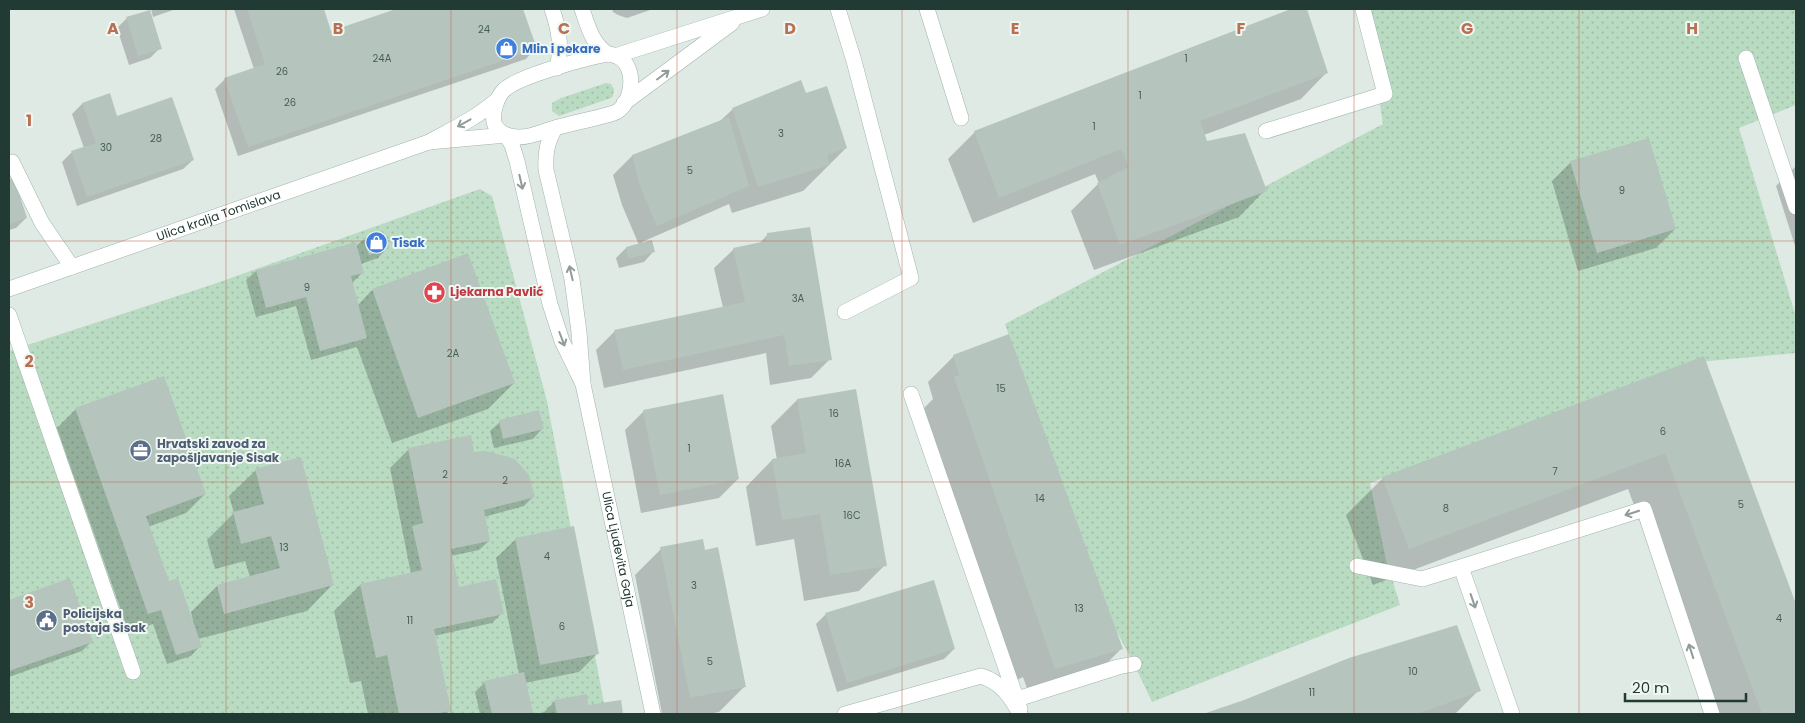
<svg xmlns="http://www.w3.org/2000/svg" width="1805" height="723" font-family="Poppins,sans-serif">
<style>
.green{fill:url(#green-dots)}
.shadow{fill:#0003}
.building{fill:#b5c5be}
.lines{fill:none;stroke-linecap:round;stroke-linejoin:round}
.lane-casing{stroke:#a2b2ac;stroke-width:16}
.street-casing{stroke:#a2b2ac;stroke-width:16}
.lane{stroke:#fff;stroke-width:15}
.street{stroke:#fff;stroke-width:15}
.oneway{stroke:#909c99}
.grid{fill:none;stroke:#ba6f50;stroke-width:1;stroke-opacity:0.55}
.labels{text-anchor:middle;stroke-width:4;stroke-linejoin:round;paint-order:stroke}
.number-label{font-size:10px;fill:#465d56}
.shop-label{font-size:12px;font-weight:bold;fill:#366cbe;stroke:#f0f7f3;text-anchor:start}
.street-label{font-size:12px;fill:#213a33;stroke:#f0f7f3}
.health-label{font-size:12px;font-weight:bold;fill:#be3a42;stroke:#f0f7f3;text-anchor:start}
.service-label{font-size:12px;font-weight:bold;fill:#4e5e75;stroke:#f0f7f3;text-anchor:start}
.grid-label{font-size:16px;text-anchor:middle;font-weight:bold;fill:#ba6f50;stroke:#f0f7f3;stroke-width:4;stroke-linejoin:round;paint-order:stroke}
</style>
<defs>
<pattern id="green-dots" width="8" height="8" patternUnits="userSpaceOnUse" patternTransform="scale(1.25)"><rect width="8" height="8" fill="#b9dbc2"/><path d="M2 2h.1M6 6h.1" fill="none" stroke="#9fbda7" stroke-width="1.8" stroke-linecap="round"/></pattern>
</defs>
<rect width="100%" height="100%" fill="#dfeae5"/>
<path class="green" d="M1365 9H1796V105L1739 128 1796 317V353L1687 363 1370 483 1386 560 1400 605 1152 702 1134 664 1112 623 1005 324 1383 124Z
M606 83 611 84 614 89 613 96 611 98 559 116 552 111V103L561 98Z
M480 189 492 196 547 401 606 714H9V351L214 284Z"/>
<path class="shadow" d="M151 9H176L153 17Z
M234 9H322L330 30 326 34 399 9H522L535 49 526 59 238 156 215 89 225 79 254 69Z
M612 9H653L627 18 618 15 613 12Z
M1295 9H1305L1327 72 1301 99 1204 135 1207 143 1265 190 1239 217 1094 270 1071 211 1099 183 1095 174 973 223 948 159 975 132Z
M149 12 160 48 150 58 129 65 117 28 126 19Z
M109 95 116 117 193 160 183 169 77 206 62 162 72 152 84 148 72 114 82 104Z
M805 95 846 148 803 191 732 213 729 204 642 242 653 252 644 262 619 268 616 258 626 248 639 245 622 205 613 175 632 156 720 121 733 109Z
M1571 162 1675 229 1656 248 1578 271 1552 181Z
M1796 166V249L1776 186Z
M13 179 26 218 16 228 9 230V181Z
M768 234 830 359 811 378 770 385 766 353 604 388 596 350 615 331 723 308 714 268 734 249 759 244Z
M364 239 387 248 378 258 361 264 363 272 352 283 358 305 372 290 514 383 488 409 392 443 357 347 311 360 296 306 256 317 246 280 256 271 356 246Z
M954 356 1121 649 1095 675 1029 694 1023 677 1017 680 923 409 933 399 928 382Z
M1704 358 1796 608V714H1712L1628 489 1373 585 1346 515 1383 478Z
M855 390 885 565 859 591 804 601 794 539 756 546 746 487 772 460H777L771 426 797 400Z
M76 409 205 494 186 513 148 527 168 583 192 621H193L191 612 217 586 250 577 245 561 215 569 207 540 234 513 229 496 256 470 333 584 307 611 198 639 200 646 191 656 167 664 153 624 129 633 57 428Z
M644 411 738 479 719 498 641 513 625 430Z
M500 422 542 429 533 439 494 448 490 431Z
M409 449 473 454 534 496 524 506 484 517 489 541 479 550 451 556 458 588 502 613 492 623 434 636 450 710 446 714H368L361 681 350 683 334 611 360 585 411 574 390 468Z
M516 539 598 653 579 672 525 683 532 712 530 714H480L475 692 485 682 519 674 496 558Z
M661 549 745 686 719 712 709 714H662L635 575Z
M70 580 91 642 82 651 9 677V602Z
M826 614 954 649 944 659 837 692 816 624Z
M1479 690 1455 714H1206L1245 701Z
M555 701 587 707 620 701 622 714H542Z"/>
<path class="building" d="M247 9H324L331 31 396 9H523L537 49 248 147 224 78 265 64Z
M1291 9H1307L1328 73 1200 121 1207 141 1245 133 1267 191 1120 245 1097 183 1129 167 1121 149 999 198 974 131Z
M150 10 162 49 138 56 126 17Z
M801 80 806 93 827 86 847 148 827 155 830 165 758 187 732 108Z
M110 93 117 116 172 97 194 160 87 197 71 151 96 143 82 103Z
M729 117 749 186 657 226 640 186 632 155Z
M1649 138 1676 229 1597 253 1570 161Z
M14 178 27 218 9 224V179Z
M810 227 832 360 789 366 784 335 623 370 614 330 745 302 733 248 766 241 767 233Z
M383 231 389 248 369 255 363 238Z
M652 240 655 252 628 259 626 247Z
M356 242 364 273 351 276 367 338 320 351 306 297 266 308 256 270Z
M468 253 515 383 418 418 372 289Z
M1009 334 1123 649 1055 669 954 377 959 375 953 355Z
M1704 356 1796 604V714H1762L1665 453 1409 549 1382 477Z
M164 376 206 494 146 516 169 581 178 578 202 647 176 655 161 610 148 614 75 408Z
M856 389 887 566 830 575 820 514 782 520 772 459 806 453 797 399Z
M723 394 739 479 660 495 643 410Z
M539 410 544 429 503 439 499 420Z
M471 435 474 452 486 451 515 459 529 475 535 497 484 510 490 541 451 549 459 587 496 579 504 614 434 629 451 711 435 714H399L387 655 376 658 360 584 422 570 412 526 423 523 408 448Z
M301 457 334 585 224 614 217 585 280 568 271 536 241 544 233 512 264 504 255 469Z
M574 526 599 654 540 665 515 538Z
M703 539 705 550 718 547 746 687 690 698 660 547Z
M70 578 93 642 9 671V600Z
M934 580 955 649 847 683 825 613Z
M1457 625 1481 691 1417 714H1203L1244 700 1349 658Z
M524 672 533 713 526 714H492L484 681Z
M587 694 588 705 621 700 623 714H557L554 700Z"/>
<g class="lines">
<defs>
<path id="lane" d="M838 9 854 61 911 278 845 312
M927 9 961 118
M1266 131 1385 94 1363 9
M9 163 12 162 42 223 72 267
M9 315 133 672
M911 394 1020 709
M1357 566 1422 579 1461 567
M1017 699 1118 667 1134 664
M1512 714 1461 567 1644 509 1712 714"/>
<g id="street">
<path d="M552 9C559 29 562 47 557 68"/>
<path d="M582 9C588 26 592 44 608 54"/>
<path d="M608 54C637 56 636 98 618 111 615 113 610 114 607 115 589 120 572 123 555 128 543 131 530 138 518 137 508 137 496 132 494 122 492 112 497 97 504 90 518 76 587 58 608 54Z"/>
<path d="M618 55 762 9"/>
<path d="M1746 58 1796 207"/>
<path d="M624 103 732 23"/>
<path d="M429 142 506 135 512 145 517 161 550 304 562 341 583 384 579 332 572 279 546 170C545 153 547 143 555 128"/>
<path id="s1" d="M9 289 429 142C453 129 476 118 497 100"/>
<path id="s2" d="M583 384 653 714"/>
<path d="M845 714 981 676C1001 682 1011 697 1020 714"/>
</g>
</defs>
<use href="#lane" class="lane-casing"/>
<use href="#street" class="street-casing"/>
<use href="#lane" class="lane"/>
<use href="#street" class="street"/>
</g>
<defs><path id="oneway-shaft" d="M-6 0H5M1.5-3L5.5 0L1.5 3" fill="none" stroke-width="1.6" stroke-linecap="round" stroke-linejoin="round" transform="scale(1.25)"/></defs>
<g class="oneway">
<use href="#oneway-shaft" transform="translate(663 75) rotate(-37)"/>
<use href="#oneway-shaft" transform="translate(464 123) rotate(151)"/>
<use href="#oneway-shaft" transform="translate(521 182) rotate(77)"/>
<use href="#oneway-shaft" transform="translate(571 273) rotate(-103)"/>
<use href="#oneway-shaft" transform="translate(562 339) rotate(69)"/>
<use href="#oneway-shaft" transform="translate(1632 513) rotate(162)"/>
<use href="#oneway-shaft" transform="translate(1473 601) rotate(71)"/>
<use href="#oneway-shaft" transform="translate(1691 651) rotate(-108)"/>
</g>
<path class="grid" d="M226 9V714M451 9V714M677 9V714M902 9V714M1128 9V714M1354 9V714M1579 9V714M9 241H1796M9 482H1796"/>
<defs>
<symbol id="shop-disc" viewBox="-11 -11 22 22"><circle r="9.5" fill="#3f7fe0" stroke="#f0f7f3"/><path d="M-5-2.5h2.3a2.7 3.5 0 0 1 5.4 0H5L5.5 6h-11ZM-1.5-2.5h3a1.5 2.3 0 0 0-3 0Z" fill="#fff"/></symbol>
<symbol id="pharmacy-disc" viewBox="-11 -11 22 22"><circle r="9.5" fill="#e0444e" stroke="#f0f7f3"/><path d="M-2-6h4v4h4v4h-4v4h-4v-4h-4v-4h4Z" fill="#fff"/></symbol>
<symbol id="office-disc" viewBox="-11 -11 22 22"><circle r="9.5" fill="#5c6f8a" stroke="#f0f7f3"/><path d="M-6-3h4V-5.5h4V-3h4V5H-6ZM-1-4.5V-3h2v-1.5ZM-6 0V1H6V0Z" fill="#fff"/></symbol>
<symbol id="civic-disc" viewBox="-11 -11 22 22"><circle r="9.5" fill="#5c6f8a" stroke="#f0f7f3"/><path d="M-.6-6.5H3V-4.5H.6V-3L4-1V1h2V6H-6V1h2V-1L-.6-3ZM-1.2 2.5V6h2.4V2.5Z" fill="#fff"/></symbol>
</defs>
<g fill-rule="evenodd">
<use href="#shop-disc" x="494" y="36" width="25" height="25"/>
<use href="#shop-disc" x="364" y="230" width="25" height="25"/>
<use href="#pharmacy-disc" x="422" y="280" width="25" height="25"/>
<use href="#office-disc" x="128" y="438" width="25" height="25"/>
<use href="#civic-disc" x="34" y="608" width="25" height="25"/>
</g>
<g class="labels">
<g class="number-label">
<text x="484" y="33">24</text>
<text x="382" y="62">24A</text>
<text x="1186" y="62">1</text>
<text x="282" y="75">26</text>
<text x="1140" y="99">1</text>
<text x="290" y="106">26</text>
<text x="1094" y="130">1</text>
<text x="781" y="137">3</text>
<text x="156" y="142">28</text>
<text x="106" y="151">30</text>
<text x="690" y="174">5</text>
<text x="1622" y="194">9</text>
<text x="307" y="291">9</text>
<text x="798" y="302">3A</text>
<text x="453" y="357">2A</text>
<text x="1001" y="392">15</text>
<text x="834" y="417">16</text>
<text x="1663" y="435">6</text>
<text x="689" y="452">1</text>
<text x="843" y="467">16A</text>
<text x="1555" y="475">7</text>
<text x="445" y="478">2</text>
<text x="505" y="484">2</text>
<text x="1040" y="502">14</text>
<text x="1741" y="508">5</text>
<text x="1446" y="512">8</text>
<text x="852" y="519">16C</text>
<text x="284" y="551">13</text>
<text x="547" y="560">4</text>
<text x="694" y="589">3</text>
<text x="1079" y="612">13</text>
<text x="1779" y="622">4</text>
<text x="410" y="624">11</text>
<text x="562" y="630">6</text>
<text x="710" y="665">5</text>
<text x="1413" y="675">10</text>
<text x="1312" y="696">11</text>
</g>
<g class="shop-label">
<text x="522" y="53">Mlin i pekare</text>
<text x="392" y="247">Tisak</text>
</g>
<g class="street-label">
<text dy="4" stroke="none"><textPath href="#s1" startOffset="222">Ulica kralja Tomislava</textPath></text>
<text dy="4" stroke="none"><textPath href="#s2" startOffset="169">Ulica Ljudevita Gaja</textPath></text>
</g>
<g class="health-label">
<text x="450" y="296">Ljekarna Pavlić</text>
</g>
<g class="service-label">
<text x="157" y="448">Hrvatski zavod za<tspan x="157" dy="14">zapošljavanje Sisak</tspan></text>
<text x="63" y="618">Policijska<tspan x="63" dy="14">postaja Sisak</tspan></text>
</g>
</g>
<g class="grid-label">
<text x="113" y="34">A</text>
<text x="338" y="34">B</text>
<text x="564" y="34">C</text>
<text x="790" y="34">D</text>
<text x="1015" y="34">E</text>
<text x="1241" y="34">F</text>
<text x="1467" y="34">G</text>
<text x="1692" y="34">H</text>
<text x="29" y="126">1</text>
<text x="29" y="367">2</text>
<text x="29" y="608">3</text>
</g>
<rect width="1805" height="723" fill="none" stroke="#213a33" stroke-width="20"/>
<path d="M1625 693v8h121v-8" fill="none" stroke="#213a33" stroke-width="2.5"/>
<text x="1632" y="693" font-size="15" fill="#213a33" stroke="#f0f7f3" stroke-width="4" paint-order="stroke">20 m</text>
</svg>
